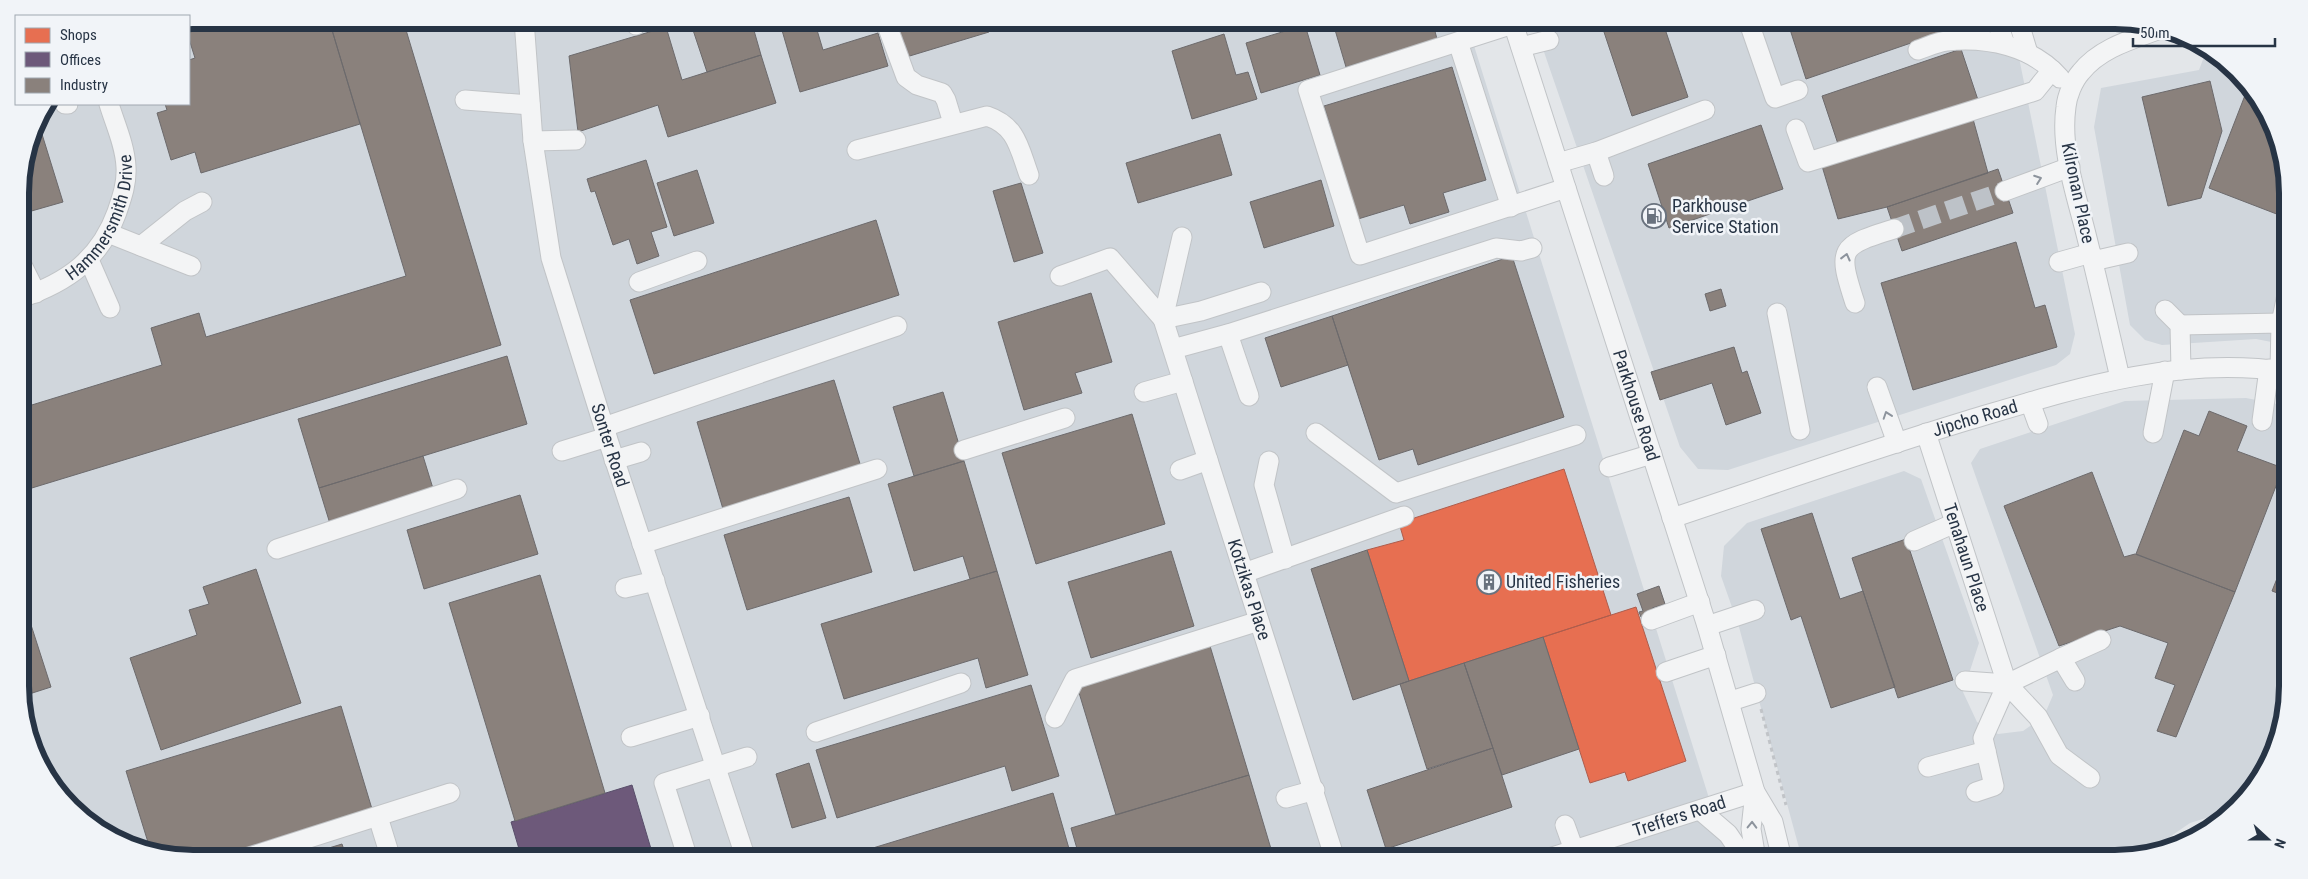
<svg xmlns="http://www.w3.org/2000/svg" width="2308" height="879" font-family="'Roboto Condensed',sans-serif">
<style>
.built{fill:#d0d6dc}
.shops{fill:#e76f51;stroke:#ad5d4d}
.offices{fill:#6d597a;stroke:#584e6a}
.industry{fill:#8a817c;stroke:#6c6a6c}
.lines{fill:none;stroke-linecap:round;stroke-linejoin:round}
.minor-tunnel{stroke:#bdc2c8;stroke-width:19;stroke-dasharray:19 9;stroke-linecap:butt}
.minor-casing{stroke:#c1c4c7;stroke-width:21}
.path{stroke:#c1c4c8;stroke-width:3;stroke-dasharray:4 4;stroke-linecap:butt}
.minor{stroke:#f3f4f5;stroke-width:19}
.oneway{stroke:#8d949d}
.labels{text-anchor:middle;stroke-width:5;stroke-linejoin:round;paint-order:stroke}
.street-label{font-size:18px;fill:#273445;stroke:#f1f4f8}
.poi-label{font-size:18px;fill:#273445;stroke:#f1f4f8;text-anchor:start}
.rim{fill:none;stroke:#273445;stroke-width:6}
</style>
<rect width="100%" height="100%" fill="#e3e6e9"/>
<path class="built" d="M193 20H1466L1728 859H193L137 850 63 800 23 719 20 181 38 116 48 104H189V21Z
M1533 20H2055L2014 33 2075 334 2070 354 2056 365 1728 470 1698 469 1680 447Z
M2207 49 2220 56 2252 87 2286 170 2287 345 2256 339 2162 345 2145 340 2130 325 2094 127 2101 88 2199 70Z
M2246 398 2287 406 2288 686 2279 742 2252 791 2235 809 2190 823 2142 856 2126 859H1802L1739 627 1721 576 1724 546 1747 523 1904 471 1921 479 1979 643 1963 692 1977 722 1998 734 2023 731 2044 716 2053 695 1971 463 1980 449 2125 401Z"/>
<path class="shops" d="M1564 469 1611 615 1409 681 1367 550 1404 540 1399 523Z
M1636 607 1686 761 1628 781 1625 772 1590 783 1543 637Z"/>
<path class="offices" d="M632 785 654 859H522L511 822Z"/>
<path class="industry" d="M193 20H329L360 124 201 173 195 152 171 160 157 113 167 110 165 104H189V60L195 58 189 39V21Z
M329 20H403L501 345 22 491V408L162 365 151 328 199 313 206 337 406 276Z
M751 20 761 55 707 72 690 21Z
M779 20H814L823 50 878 33 888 66 800 92Z
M891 20H986L989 32 903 58Z
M1345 20H1432L1437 39 1346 67 1333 23Z
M1600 20H1662L1688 97 1632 116Z
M1787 20H1978L1806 79Z
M1305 25 1320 75 1261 93 1246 43Z
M666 27 682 80 761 55 776 103 668 137 658 105 578 132 569 56Z
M1224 34 1236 75 1248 72 1257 99 1192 119 1172 51Z
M1961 49 1979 103 1840 150 1822 96Z
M1452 67 1486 180 1443 193 1449 212 1410 224 1404 205 1358 219 1324 106Z
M2210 81 2222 131 2201 198 2168 206 2142 97Z
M2249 85 2286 170 2287 218 2209 188Z
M37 118 63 202 21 214 20 181Z
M1973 119 1988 173 1887 207 1838 219 1822 166Z
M1761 125 1783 189 1669 228 1648 164Z
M1220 134 1232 175 1138 203 1126 163Z
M646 160 667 227 651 232 659 256 637 264 629 239 613 245 595 191 591 192 587 179Z
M1998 169 2013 213 1902 251 1887 207Z
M697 170 714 223 674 236 657 183Z
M1321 180 1334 226 1264 248 1250 202Z
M1021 183 1043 253 1014 262 993 191Z
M876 220 899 295 654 374 630 300Z
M2016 242 2035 308 2045 305 2057 347 1913 390 1881 283Z
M1512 256 1564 417 1418 465 1413 449 1379 460 1332 316Z
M1721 289 1726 306 1710 311 1705 294Z
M1091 293 1112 362 1075 373 1082 393 1024 410 998 322Z
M1332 316 1348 365 1281 387 1265 338Z
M1734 347 1742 373 1747 371 1761 413 1726 425 1712 383 1660 400 1651 372Z
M507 356 527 424 319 488 298 419Z
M834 380 861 467 723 509 697 422Z
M943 392 964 461 914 476 893 407Z
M2209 411 2247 426 2237 451 2283 468 2235 592 2136 554 2184 430 2199 436Z
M1132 414 1165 524 1036 564 1002 453Z
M423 456 435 495 331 527 319 488Z
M964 461 997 571 970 579 963 556 914 571 888 484Z
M2092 472 2124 557 2135 554 2235 592 2176 737 2157 731 2175 685 2155 678 2168 643 2120 626 2059 646 2004 506Z
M520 495 538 554 424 589 407 530Z
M849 497 872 572 747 610 724 535Z
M1812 513 1840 599 1863 591 1895 687 1831 708 1801 616 1791 620 1761 529Z
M1906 539 1953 680 1898 698 1852 558Z
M1367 550 1409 681 1353 700 1311 569Z
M1171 551 1194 626 1091 658 1068 582Z
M2288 551V597L2272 591Z
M256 569 301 703 161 750 130 658 197 635 189 610 209 604 203 587Z
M997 571 1028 675 986 688 978 658 844 699 821 624Z
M540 575 605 793 515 821 449 603Z
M1659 586 1665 604 1652 608 1655 615 1641 617 1639 612 1643 611 1637 594Z
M23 600 51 687 23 696Z
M1543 637 1579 749 1502 775 1464 663Z
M1210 646 1249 775 1116 815 1077 686Z
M1464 663 1493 748 1427 769 1400 684Z
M1031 685 1059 776 1012 791 1005 766 837 818 816 750Z
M341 706 372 809 209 859H193L151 852 126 771Z
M1493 748 1512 807 1386 849 1367 790Z
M809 763 826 818 792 828 776 774Z
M1249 775 1274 859H1080L1071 828Z
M1053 793 1072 859H851L850 855Z
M342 844 347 859H293Z"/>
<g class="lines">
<path class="minor-tunnel" d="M1894 229 2005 191"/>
<defs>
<g id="minor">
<path id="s1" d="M524 20 533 141 551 258 607 437 746 859"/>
<path d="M635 20 636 25"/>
<path d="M885 20 906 77 917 85 942 93 946 100 953 123"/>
<path id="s2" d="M1512 20 1707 626 1755 792 1773 822 1782 859"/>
<path d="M1748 20 1775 98 1798 90"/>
<path d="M2018 20 2028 53"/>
<path d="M1513 24 1308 90 1360 255 1566 188"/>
<path d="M1999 27 2005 44"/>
<path d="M1458 42 1511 207"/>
<path d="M1521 47 1549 40"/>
<path d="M1918 50C1927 47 1937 42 1947 41 1988 37 2032 46 2060 78"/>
<path d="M465 100 530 105"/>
<path d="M65 104H68"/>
<path d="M1796 129 1808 162 2035 91 2052 70"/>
<path d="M533 141 576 140"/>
<path d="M857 150 987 116C1017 126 1019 148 1029 175"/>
<path d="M1596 152 1604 176"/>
<path d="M1558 163 1596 152 1705 110"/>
<path d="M2005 191 2070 167"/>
<path d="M108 233 191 266"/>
<path d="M141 246 185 211 202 202"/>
<path d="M89 260 110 308"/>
<path d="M2093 261 2128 253"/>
<path d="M2059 262 2091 253"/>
<path d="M21 263 36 293"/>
<path id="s3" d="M1060 276 1110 258 1163 319 1335 859"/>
<path d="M639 282 697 261"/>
<path d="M2287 295 2281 323 2287 325"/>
<path id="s4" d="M21 298C68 282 100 259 117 212 122 197 127 183 126 167 125 145 115 124 109 104"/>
<path d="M1855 303C1837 248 1839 246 1894 229"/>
<path d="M2165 310 2180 325 2181 370"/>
<path d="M1777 313 1800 430"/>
<path d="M1163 319 1201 311 1261 292"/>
<path d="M1163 319 1182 237"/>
<path d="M2180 325 2281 323 2280 371"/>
<path d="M1228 334 1249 396"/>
<path d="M1173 349 1228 334 1496 248 1521 251 1532 248"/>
<path d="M2120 378C2109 330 2098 282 2086 234 2076 194 2060 149 2066 107 2067 96 2073 81 2081 72 2101 47 2134 39 2163 28"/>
<path d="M1877 387 1897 443"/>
<path d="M1144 392 1183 381"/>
<path d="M2030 402 2038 424"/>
<path d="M2262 421 2269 369"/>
<path d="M604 427 897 326"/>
<path d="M1316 433 1396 493 1576 435"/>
<path id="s5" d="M1926 433 2007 684 2038 717 2059 755 2090 778"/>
<path d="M2153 433 2165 371"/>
<path d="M964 450 1065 418"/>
<path d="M562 451 607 437"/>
<path d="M614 460 641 452"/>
<path d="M1269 461 1264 485 1285 559"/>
<path d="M1609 467 1652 454"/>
<path d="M1180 470 1208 460"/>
<path id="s6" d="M1672 518C1771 485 1870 450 1969 420 2073 389 2178 355 2287 372"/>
<path d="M1914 541 1955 523"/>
<path d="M642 544 877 469"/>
<path d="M277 549 457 489"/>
<path d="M1244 573 1404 516"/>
<path d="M625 588 655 581"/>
<path d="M1651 620 1700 602"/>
<path d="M1707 626 1755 610"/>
<path d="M2061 658 2101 640"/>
<path d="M1666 672 1716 655"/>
<path d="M1965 681 2007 684 2061 658 2075 681"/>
<path d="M1731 701 1756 693"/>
<path d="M1055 718 1075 679 1259 621"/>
<path d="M816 732 961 683"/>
<path d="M631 737 700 716"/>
<path d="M1928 767 1986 751"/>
<path d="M1755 792 1751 829 1756 859"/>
<path d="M1976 792 1994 786 1983 738 2007 684"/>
<path d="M1286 798 1315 790"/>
<path d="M1700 810 1728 834 1745 859"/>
<path d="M378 817 391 859"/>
<path d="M1565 825 1574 850"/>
<path d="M243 859 450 793"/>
<path d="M688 859 664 783 747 757"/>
<path id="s7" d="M1546 859 1755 792"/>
</g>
</defs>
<use href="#minor" class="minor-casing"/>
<path class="path" d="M1761 709 1786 805"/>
<use href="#minor" class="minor"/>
</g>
<defs><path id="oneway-chevron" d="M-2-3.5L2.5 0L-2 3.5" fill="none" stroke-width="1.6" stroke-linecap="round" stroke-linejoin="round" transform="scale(1.25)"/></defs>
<g class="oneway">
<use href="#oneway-chevron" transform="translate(2038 179) rotate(-20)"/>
<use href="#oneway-chevron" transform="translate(1846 257) rotate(-76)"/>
<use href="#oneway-chevron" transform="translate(1887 415) rotate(-109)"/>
<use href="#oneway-chevron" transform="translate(1752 825) rotate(-89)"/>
</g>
<defs>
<symbol id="fuel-ring" viewBox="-11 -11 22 22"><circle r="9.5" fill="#f1f4f8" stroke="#69727e" stroke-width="1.5"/><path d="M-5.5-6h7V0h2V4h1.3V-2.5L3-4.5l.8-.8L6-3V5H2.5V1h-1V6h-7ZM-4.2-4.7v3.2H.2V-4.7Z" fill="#69727e"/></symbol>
<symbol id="building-ring" viewBox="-11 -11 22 22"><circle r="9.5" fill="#f1f4f8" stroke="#69727e" stroke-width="1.5"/><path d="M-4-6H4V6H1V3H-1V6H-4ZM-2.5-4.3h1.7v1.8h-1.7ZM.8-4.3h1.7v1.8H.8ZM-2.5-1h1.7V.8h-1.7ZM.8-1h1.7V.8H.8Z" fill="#69727e"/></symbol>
</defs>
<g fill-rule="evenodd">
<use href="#fuel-ring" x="1640" y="202" width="28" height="28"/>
<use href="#building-ring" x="1475" y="568" width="28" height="28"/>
</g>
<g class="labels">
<g class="street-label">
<text transform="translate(2078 193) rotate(78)" y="6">Kilronan Place</text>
<text dy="6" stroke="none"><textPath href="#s4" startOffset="122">Hammersmith Drive</textPath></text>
<text dy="6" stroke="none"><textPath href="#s2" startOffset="405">Parkhouse Road</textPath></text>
<text dy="6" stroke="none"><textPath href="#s6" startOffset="319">Jipcho Road</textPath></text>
<text dy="6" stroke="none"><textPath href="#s1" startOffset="436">Sonter Road</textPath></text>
<text dy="6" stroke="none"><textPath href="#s5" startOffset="131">Tenahaun Place</textPath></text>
<text dy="6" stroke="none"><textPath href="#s3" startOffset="418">Kotzikas Place</textPath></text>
<text dy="6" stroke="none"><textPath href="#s7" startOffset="140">Treffers Road</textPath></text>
</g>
<g class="poi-label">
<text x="1672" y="212">Parkhouse<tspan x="1672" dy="21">Service Station</tspan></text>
<text x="1506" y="588">United Fisheries</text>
</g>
</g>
<path d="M0 0H2308V879H0ZM193 29H2115A164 164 0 0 1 2279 193V686A164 164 0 0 1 2115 850H193A164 164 0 0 1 29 686V193A164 164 0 0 1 193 29Z" fill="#f1f4f8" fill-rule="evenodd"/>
<path class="rim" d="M193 29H2115A164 164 0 0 1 2279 193V686A164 164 0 0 1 2115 850H193A164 164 0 0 1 29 686V193A164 164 0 0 1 193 29Z"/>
<rect x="15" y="15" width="175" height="90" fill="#f1f4f8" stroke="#a0a7b0"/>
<rect x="25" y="28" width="25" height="15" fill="#e76f51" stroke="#a0a7b0"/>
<text x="60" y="40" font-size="15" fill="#273445">Shops</text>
<rect x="25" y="52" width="25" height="15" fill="#6d597a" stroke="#a0a7b0"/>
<text x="60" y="65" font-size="15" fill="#273445">Offices</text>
<rect x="25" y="78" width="25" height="15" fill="#8a817c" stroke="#a0a7b0"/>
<text x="60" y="90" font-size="15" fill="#273445">Industry</text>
<g transform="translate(2268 839) rotate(111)" stroke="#f1f4f8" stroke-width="4" paint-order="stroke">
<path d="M0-4L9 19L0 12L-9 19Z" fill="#273445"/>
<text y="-8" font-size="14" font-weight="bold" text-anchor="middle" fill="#273445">N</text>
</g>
<path d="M2133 38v8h142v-8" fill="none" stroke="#273445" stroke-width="2.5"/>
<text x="2140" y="38" font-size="15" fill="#273445" stroke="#f1f4f8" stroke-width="4" paint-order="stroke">50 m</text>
</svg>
